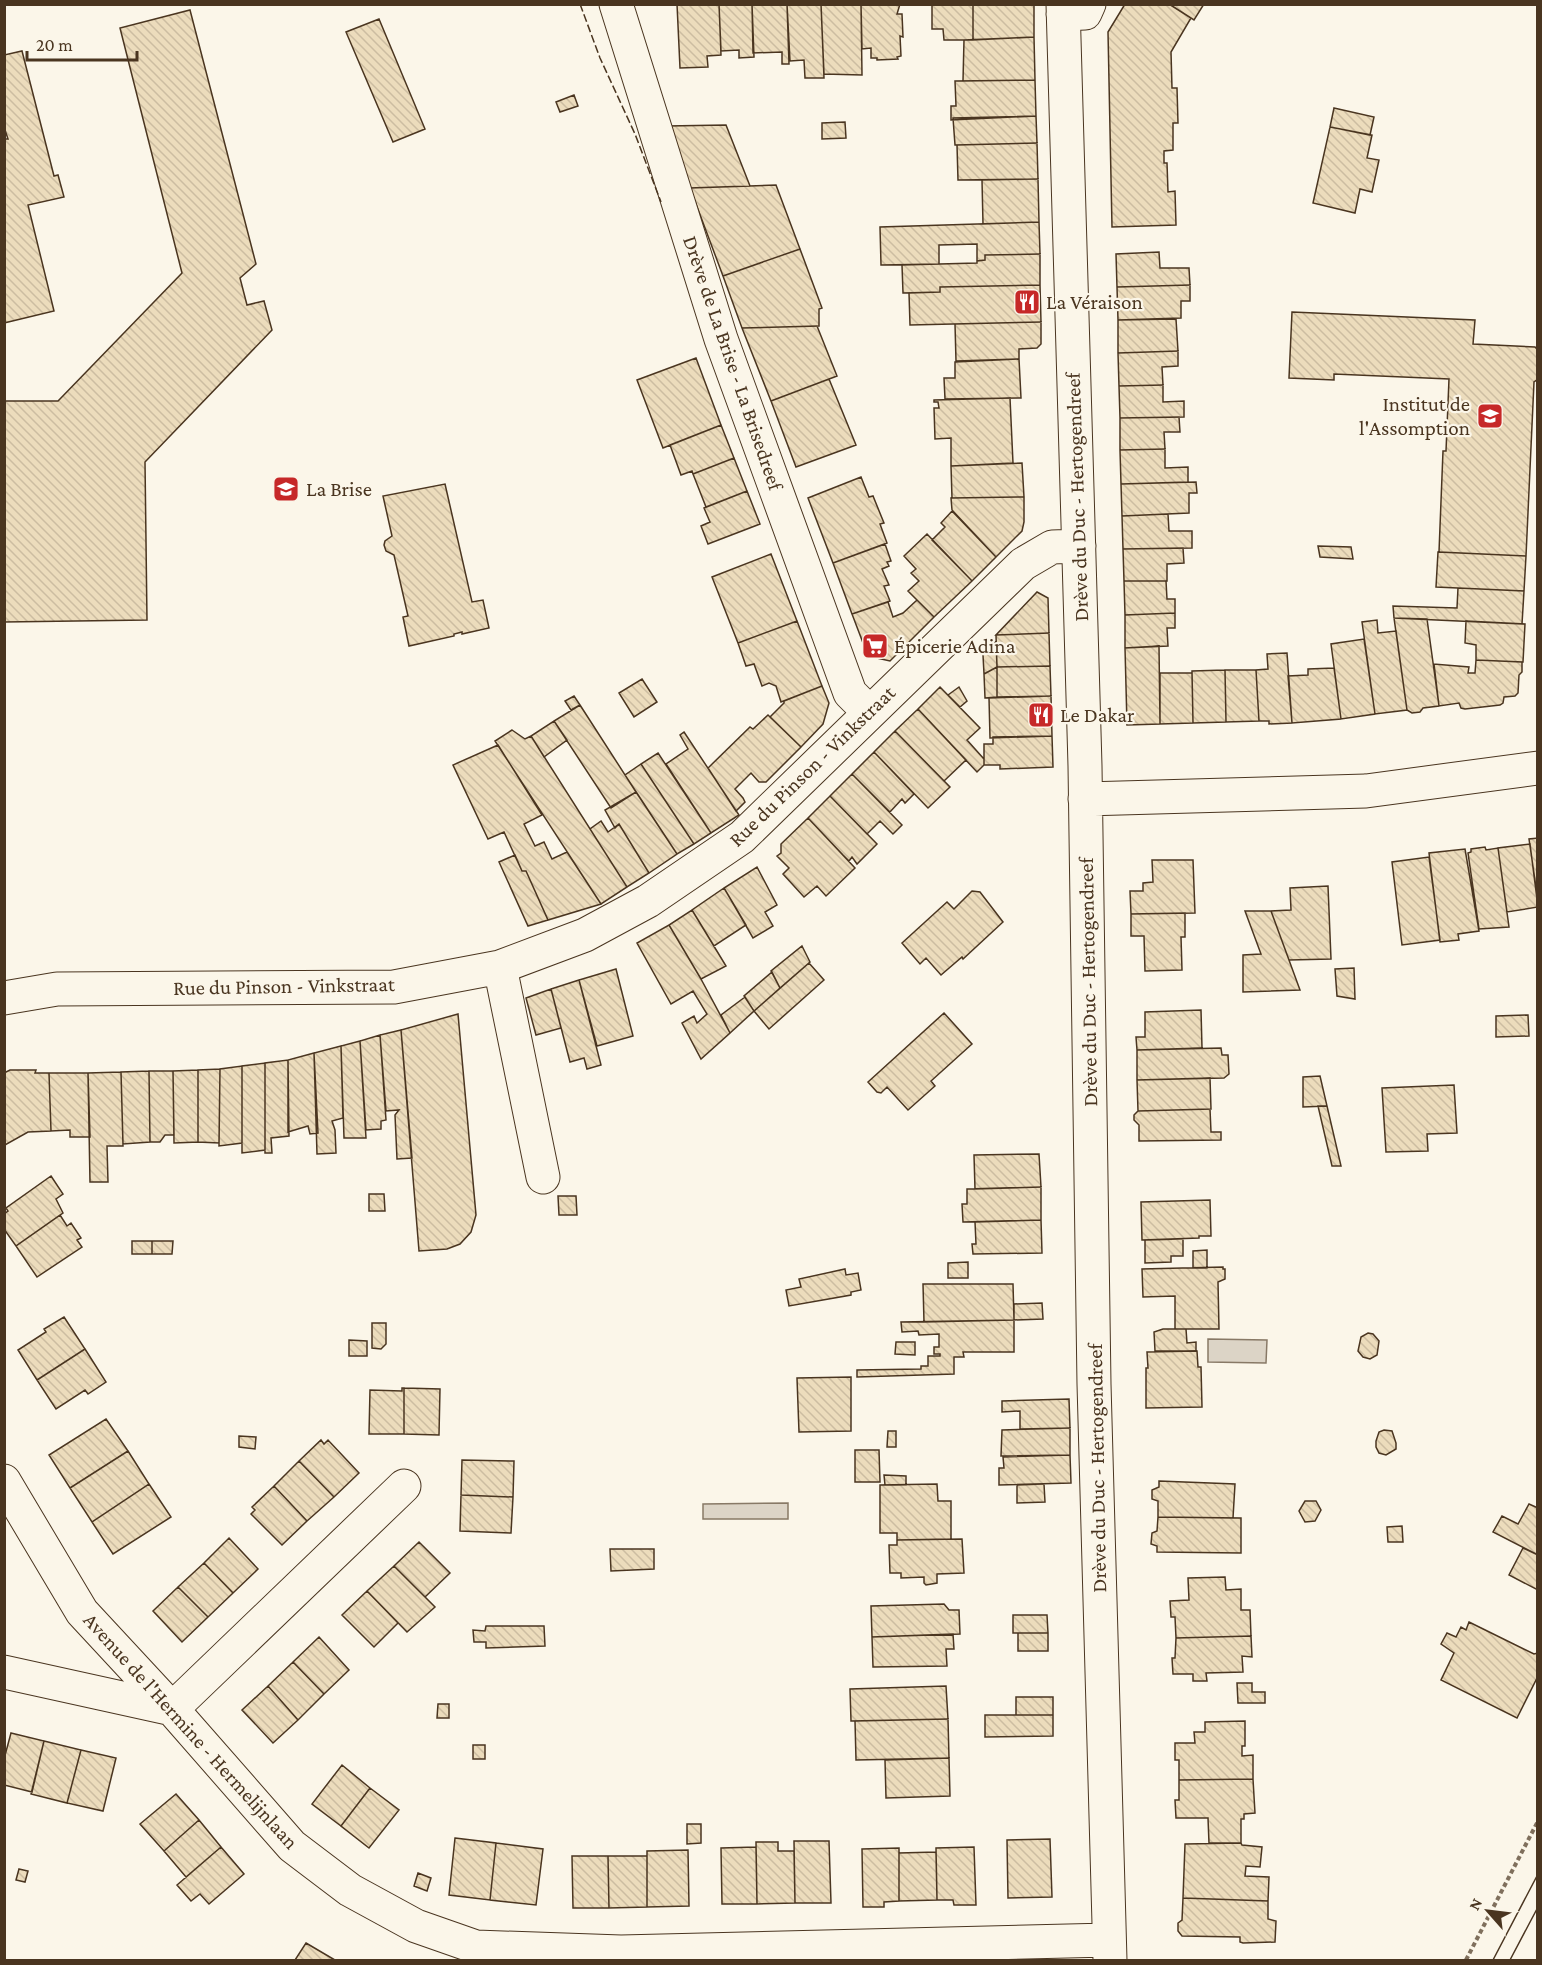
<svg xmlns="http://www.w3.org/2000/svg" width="1542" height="1965" font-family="'Crimson Pro',serif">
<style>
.water{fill:#dcd4c6;stroke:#887966;stroke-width:1.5}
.building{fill:url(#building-back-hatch);stroke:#4a3520;stroke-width:1.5}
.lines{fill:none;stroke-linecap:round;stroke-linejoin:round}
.minor-casing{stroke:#4a3520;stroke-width:35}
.path{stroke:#7f6f5c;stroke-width:4;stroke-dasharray:4.5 3;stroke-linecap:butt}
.minor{stroke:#fbf6e9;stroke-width:33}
.tram{stroke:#4a3520;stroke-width:1.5}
.fence{stroke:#4a3520;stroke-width:1.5;stroke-dasharray:8 3;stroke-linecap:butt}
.labels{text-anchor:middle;stroke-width:4.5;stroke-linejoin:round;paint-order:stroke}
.poi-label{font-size:21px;fill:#4a3520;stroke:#fbf6e9;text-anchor:start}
.street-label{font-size:21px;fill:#4a3520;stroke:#fbf6e9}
</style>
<defs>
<pattern id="building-back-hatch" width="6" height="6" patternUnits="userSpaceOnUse" patternTransform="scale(1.5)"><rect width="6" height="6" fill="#ecdcbc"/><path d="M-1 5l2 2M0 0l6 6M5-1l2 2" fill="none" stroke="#ccbda1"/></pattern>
</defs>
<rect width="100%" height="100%" fill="#fbf6e9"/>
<path class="water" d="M1208 1339 1267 1340 1266 1363 1208 1362Z
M788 1503V1519H703V1504Z"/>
<path class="building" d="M677 4H719L721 55 707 56 708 67 680 68Z
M719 4H752L754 57 739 58V50L721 51Z
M752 4H787L789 64H782V52L753 53Z
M787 4H821L824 78H805L804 60 790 61Z
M821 4H861L862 75 824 74Z
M861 4H900L897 14H902L903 37 900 36 901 56 897 57 898 59 877 60V58H871V48L862 49Z
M932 4H973V40H944L943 29H932Z
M973 4H1034V37L973 40Z
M1125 4H1169L1191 18 1171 52 1172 88H1177L1178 123H1173V150L1164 151V163H1167L1168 192 1175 191 1176 225 1112 227 1108 32Z
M1169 4H1204L1194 20Z
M190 10 256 264 240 278 247 305 264 301 272 330 145 462 147 620 4 622V401H58L182 273 120 28Z
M379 19 425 129 393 142 346 32Z
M1034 37 1035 80 963 81 964 40Z
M22 51 54 176 58 175 64 197 28 205 54 311 4 323V139H8L4 127V55Z
M1035 80 1036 116 951 120V106H956L955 81Z
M574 95 578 106 560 112 556 102Z
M1334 108 1374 117 1370 135 1330 127Z
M1036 116 1037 143 955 145 953 118Z
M845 122 846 138 822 139V123Z
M726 125 750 186 690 188 667 126Z
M1330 127 1372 135 1367 158 1379 160 1372 192 1360 189 1355 213 1313 203Z
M1037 143 1038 179 958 180 957 145Z
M1038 179 1039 222 983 224 982 180Z
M776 185 800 249 723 276 690 188Z
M1039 222 1040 254 985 255V260L977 261V244L939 245V264L881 265 880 227Z
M800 249 822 308 819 309V326L742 328 723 276Z
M1159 252 1160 268H1189L1190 285 1117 287 1116 254Z
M1040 254V285L940 287V292L903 293 902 265 977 263V261L985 260V255Z
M1040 285 1041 322 910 325 909 293 940 292V287Z
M1190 285V301H1181V318L1118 320 1117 287Z
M1292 312 1475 320 1473 344 1535 347 1538 350V379L1534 382 1526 556 1439 552 1443 451H1446L1449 379 1334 374V380L1289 378Z
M1176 319 1178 351 1118 353V320Z
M1041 322V344L1037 348 1019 349V359L956 361 955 324Z
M817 326 837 376 771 401 742 328Z
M1178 351V366L1162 367 1163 385 1119 386 1118 353Z
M696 358 721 425 663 448 637 380Z
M1019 359 1021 398 945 399 944 378H955V362Z
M829 379 856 445 796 467 771 401Z
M1163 385V402L1184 401V417L1120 418 1119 386Z
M1010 398 1013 463 951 466V438L935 439 934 408H939L938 402H934V400Z
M1179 417 1180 432H1164L1165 449 1120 450V418Z
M721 425 734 458 693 474 692 471 681 475 670 445Z
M1165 449V468L1188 467V482L1121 484 1120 450Z
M734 458 747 491 706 507 693 474Z
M1022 463 1024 497 952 498 951 466Z
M861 477 869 497 873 496 884 523 880 524 887 543 833 563 808 498Z
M1196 482 1197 493H1189V513L1122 516 1121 484Z
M445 484 472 602 483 600 489 628 462 634V632L454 634V636L409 646 403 617 408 616 394 555 386 551 384 545 385 541 392 536 383 496Z
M747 491 760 524 708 544 701 526 710 522 704 508Z
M1024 497V522L1022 531 996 557 952 510 951 498Z
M952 511 996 557 972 581 932 540 945 527 941 523Z
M1168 514 1169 531H1192V548L1123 549 1122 516Z
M927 534 972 581 934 617 908 591 919 581 911 573 916 569 904 556Z
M885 544 891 561 887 562 889 566 882 569 889 585 884 586 890 601 852 614 833 563Z
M1318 546 1351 547 1353 559 1320 557Z
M1183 548 1184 563 1167 564V581H1124L1123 549Z
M1438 552 1526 556 1524 591 1436 587Z
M771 554 797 621 738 643 712 577Z
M1124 581H1166L1167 599H1175V613L1125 615Z
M1458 588 1524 591 1522 624 1394 618 1393 606 1457 608Z
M1037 592 1048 598 1049 633 996 635Z
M917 600 934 617 890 661 868 656 852 614 888 602 893 617 903 613Z
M1175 613V628H1167L1168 646 1125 648V615Z
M1394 618 1427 619 1439 706 1423 708 1420 712 1412 713 1407 710Z
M1377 620 1378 633 1396 631 1407 710 1375 714 1362 622Z
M797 621 822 686 781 702 776 686 769 683 762 686 754 664 746 666 738 643Z
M1466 621 1525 624 1523 662 1476 660V645L1465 643Z
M1049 633 1050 666 997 667 996 635Z
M1364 639 1375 714 1341 719 1331 644Z
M996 641 997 667 984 674 983 655Z
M1159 646 1160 724 1127 725 1125 648Z
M1287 653 1292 723 1269 724V721H1259L1256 670 1268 669 1267 654Z
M1476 660 1522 662V672L1519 675 1518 693 1515 696 1504 697 1503 703 1500 705 1465 709 1461 708 1459 703 1439 706 1434 664 1469 667 1468 673H1475Z
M1050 666 1051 696 997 697V667Z
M997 667V697L985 698 984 674Z
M1334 668 1341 719 1292 723 1288 676 1308 675V669Z
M1225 670H1256L1259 721 1226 722Z
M1225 670 1226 722 1193 723 1192 671Z
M1160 673H1192L1193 723 1160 724Z
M642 679 657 702 634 717 619 693Z
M822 686 829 703 823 724 801 747 770 717 784 703V701Z
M940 687 980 728 967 740 984 759V765L977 772 918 709Z
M959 687 967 701 960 707 948 695Z
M574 696 580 705 571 710 565 701Z
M1051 696 1052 736 990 738 989 698Z
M580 705 636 792 611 808 554 721Z
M918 709 966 760 944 781 895 731Z
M768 715 801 747 766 782H759L751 773 735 789 743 798 745 802 736 811 708 768 750 727 753 729Z
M554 721 567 740 544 757 531 736Z
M512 730 525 739 531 736 627 887 601 904 495 741Z
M895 731 950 787 928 808 874 752Z
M684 732 739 815 711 833 666 764 688 749 680 735Z
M1052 736 1053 767 1000 769V765H984V744H993V737Z
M498 745 542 815 524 824 535 846 544 842 552 859 567 852 601 904 548 920 526 871H522L504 832 488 839 453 765Z
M874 752 914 794 905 803 902 799 890 812 852 774Z
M658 753 711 833 694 844 641 764Z
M641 764 694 844 677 854 625 775Z
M852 774 902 825 893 834 880 821 867 834 830 796Z
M636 792 677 854 649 873 619 824 615 828 605 810Z
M830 796 877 844 857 864 852 857 849 861 843 855 808 818Z
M808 818 855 868 826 896 817 886 804 897 783 874 789 868 777 856 781 853V844Z
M601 821 608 832 619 824 649 873 627 887 590 829Z
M1538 838V901L1529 839Z
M1530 844 1538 907 1507 912 1498 848Z
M1485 847 1486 850 1498 848 1509 927 1479 929 1468 853 1471 852V849Z
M1465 849 1479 931 1458 934 1459 940 1440 942 1429 853Z
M515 855 522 871H526L548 920 528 926 499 862Z
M1429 857 1440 940 1402 945 1392 862Z
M1152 860H1193L1195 913 1131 914 1130 891H1143V883L1153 882Z
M757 867 777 905 765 912 773 926 753 938 724 888Z
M1328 886 1331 959 1289 960 1271 911 1291 910 1290 888Z
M724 888 746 925 714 946 692 910Z
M972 891 980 892 1003 922 963 959 962 957 941 975 926 958 920 964 902 943 947 902 954 909Z
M692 910 726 966 701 979 669 925Z
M1245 911H1271L1300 990 1243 992V955L1261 954Z
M1185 913V937H1181L1182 970 1145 971 1144 936H1131V914Z
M669 925 701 979 730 1033 701 1059 682 1023 694 1016 697 1023 707 1014 693 991 671 1004 637 943Z
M802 946 810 962 780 988 771 971Z
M809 963 824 980 769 1029 754 1011Z
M1354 968 1355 999 1337 996 1335 969Z
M616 969 633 1036 597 1046 579 980Z
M772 972 780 988 754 1011 744 996Z
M579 980 601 1065 587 1069 584 1058 570 1062 551 989Z
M551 989 561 1028 536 1035 526 998Z
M745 997 754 1011 730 1033 721 1015Z
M1201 1010 1202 1048 1137 1050 1136 1037H1145V1012Z
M944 1013 972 1044 931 1081 935 1086 908 1110 887 1087 881 1093 877 1092 868 1082Z
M458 1014 476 1215 471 1232 460 1244 447 1249 419 1251 401 1030Z
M1528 1015 1529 1036 1496 1037V1016Z
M401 1030 412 1158 397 1159 395 1115 399 1110 386 1111 380 1035Z
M380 1035 386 1120 381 1121V1129L366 1130 360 1041Z
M360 1041 366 1138H344L341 1046Z
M341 1046 343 1118 332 1121 335 1130 336 1153 317 1154 314 1053Z
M1221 1048 1222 1055H1228L1229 1074 1224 1078 1137 1080V1050Z
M314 1053 318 1133 310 1134 308 1126 288 1132V1060Z
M288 1060 289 1136 271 1138 272 1153H265V1063Z
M265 1063V1150L242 1153V1066Z
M242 1066V1143L219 1146 220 1069Z
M220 1069 219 1143 198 1142V1070Z
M10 1070H36L35 1073H49L51 1131 28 1132 5 1145 4 1073Z
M198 1070V1142L174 1143 173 1071Z
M149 1071H173L174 1135H165L160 1142H150Z
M149 1071 150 1142 123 1144 121 1072Z
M121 1072 123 1146H107L108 1182H90L88 1073Z
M49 1073H88L90 1137H70V1130L51 1131Z
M1320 1076 1327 1106 1303 1107V1077Z
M1210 1078 1211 1109 1138 1111 1137 1080Z
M1454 1085 1457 1133 1427 1134 1428 1151 1386 1152 1382 1088Z
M1318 1106H1327L1341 1166H1332Z
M1210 1109 1211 1132H1221V1140L1139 1141V1125L1134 1120V1115L1138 1111Z
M1039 1154 1041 1187 975 1189 974 1155Z
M51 1176 63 1194 56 1199 63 1213 16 1246 4 1229V1214L8 1211 6 1208Z
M1041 1187V1220L963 1222 962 1204H967V1189Z
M369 1194H384L385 1211H369Z
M558 1196H576L577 1215H559Z
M1210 1200 1211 1236H1199V1238L1142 1240 1141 1202Z
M60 1215 67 1226 71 1223 81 1238 77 1240 82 1247 37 1277 16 1246Z
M1041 1220 1042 1253 973 1254 972 1244H976L975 1222Z
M1183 1239V1256H1171V1262L1145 1263V1240Z
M132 1241H152V1254H132Z
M152 1241H173L172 1254H152Z
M1207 1250V1268H1193V1251Z
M968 1262V1278H948V1263Z
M1223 1267V1269H1225V1279L1218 1282 1219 1329H1175V1296L1143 1297 1142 1269Z
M845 1269 846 1275 858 1273 861 1290 851 1292V1295L789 1306 786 1290 801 1287 799 1279Z
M923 1284H1013L1014 1320 924 1322Z
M1042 1303 1043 1319 1014 1320V1304Z
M64 1317 85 1349 37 1380 18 1350 46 1332 44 1329Z
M1014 1320V1352H963L964 1357H954V1374L857 1377V1370L921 1369V1366H928V1356H940V1354H934V1347H939V1334L919 1335 918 1331 902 1332 901 1322Z
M372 1323H386V1344L381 1349 372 1348Z
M1163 1329H1186L1187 1343 1196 1342V1351H1155L1154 1332Z
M1368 1333 1373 1334 1379 1341 1377 1355 1370 1359 1363 1357 1358 1351 1361 1337Z
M349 1340 367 1341V1356H349Z
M896 1342H915V1355L895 1354Z
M85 1349 106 1382 88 1394 85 1390 56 1409 37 1380Z
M1197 1351 1198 1367H1201L1202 1407 1146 1408V1368H1148L1147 1352Z
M851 1377V1431L799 1432 797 1378Z
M402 1388H404V1434H369L370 1390 402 1391Z
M404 1388 440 1389 439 1435 404 1434Z
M1069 1399 1070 1428 1020 1429V1411L1002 1412V1401Z
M106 1419 128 1451 70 1488 49 1455Z
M1070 1428V1455L1001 1456 1002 1430Z
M1384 1430 1392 1431 1396 1443V1449L1386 1455 1379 1453 1376 1447V1441L1379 1432Z
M888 1431H896V1447H887Z
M239 1436 256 1437 255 1449 239 1447Z
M321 1440 324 1444 328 1440 359 1473 334 1497 299 1461Z
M855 1450H879L880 1482H855Z
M128 1451 149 1484 92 1522 70 1488Z
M1070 1455 1071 1483 999 1485V1468H1004L1003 1457Z
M462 1460 514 1461 513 1497 461 1495Z
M299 1461 334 1497 307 1521 274 1486Z
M884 1475 906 1476V1485H885Z
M1159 1481 1235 1484 1233 1518 1158 1517V1501L1152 1499V1490L1159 1487Z
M149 1484 171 1517 113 1554 92 1522Z
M937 1484 938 1501H951V1539L897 1540V1533H880V1485Z
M1044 1484 1045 1502 1017 1503V1485Z
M274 1486 307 1521 282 1545 251 1514 255 1510 252 1507Z
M461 1495 513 1497 511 1533 460 1531Z
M1305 1501H1316L1321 1510 1315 1521 1305 1522 1299 1511Z
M1529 1504 1538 1508V1555L1493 1532 1502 1516 1518 1524Z
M1158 1517 1241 1518V1553L1157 1552V1546L1151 1544 1152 1533 1157 1531Z
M1402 1526 1403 1542H1388L1387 1527Z
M229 1538 258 1569 233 1593 204 1563Z
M962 1539 964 1573 937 1574V1583L926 1585 924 1583V1577L901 1578V1573H890L889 1545H897V1540Z
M419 1542 450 1573 425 1597 394 1566Z
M1523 1548 1538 1555V1590L1509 1575Z
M610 1549H654V1569L611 1571Z
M204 1563 233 1593 208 1617 178 1587Z
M394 1566 435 1607 407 1632 367 1591Z
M1225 1577 1226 1590 1241 1589V1610H1250L1251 1636 1176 1638 1175 1617H1171L1170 1601 1189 1600 1188 1578Z
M178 1587 208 1617 182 1642 153 1611Z
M367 1591 398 1623 374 1647 342 1615Z
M944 1604 949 1610H959L960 1634 872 1637 871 1606Z
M1013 1615H1047L1048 1633H1013Z
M1469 1622 1534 1654 1538 1653V1676L1517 1718 1441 1680 1454 1653 1441 1644 1447 1633 1456 1637 1461 1627 1466 1630Z
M486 1626H544L545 1646 486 1648V1642H474L473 1630 485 1631Z
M1018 1633H1048V1651H1018Z
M953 1634 954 1649H946L947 1666 873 1667 872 1637Z
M1251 1636 1252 1657 1242 1656 1243 1672 1206 1673 1207 1681H1193V1674H1173L1172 1658H1175L1176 1638Z
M319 1637 349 1670 324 1694 293 1662Z
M293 1662 324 1694 298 1720 268 1686Z
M1237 1683H1252V1692H1265V1703H1238Z
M268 1686 298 1720 273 1743 242 1710Z
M946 1686 948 1719 851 1721 850 1689Z
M1016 1697H1053V1715H1016Z
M438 1704H449V1718H437Z
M985 1715H1053V1736L985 1737Z
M948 1719 949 1758 856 1760 855 1721Z
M1245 1721V1746H1242V1756L1253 1755V1779L1179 1780V1760H1175V1743H1195L1194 1732H1205V1722Z
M11 1733 44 1741 32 1792 4 1785V1759Z
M44 1741 81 1750 67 1803 31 1794Z
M473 1745H485V1759H473Z
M81 1750 116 1758 103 1811 67 1803Z
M949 1758 950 1796 886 1798 885 1760Z
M342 1765 370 1788 341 1826 312 1804Z
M1253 1779 1255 1813 1244 1814V1819H1241V1843H1209L1208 1818H1176L1175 1800H1179V1780Z
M370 1788 399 1810 369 1848 341 1826Z
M176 1794 199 1820 164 1851 140 1824Z
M199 1820 221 1847 186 1877 164 1851Z
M687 1824H701V1843L687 1844Z
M455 1838 496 1843 490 1900 449 1895Z
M1050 1839 1052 1897 1008 1898 1007 1840Z
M794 1841H829L831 1903H795Z
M756 1842H778V1851H794L795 1903 757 1904Z
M496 1843 543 1849 536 1905 490 1900Z
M1241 1843 1242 1845 1262 1847 1260 1867 1246 1866 1245 1876 1269 1877 1268 1901 1183 1898 1185 1844Z
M221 1847 244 1874 209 1904 200 1894 191 1901 177 1885Z
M756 1847 757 1904H722L721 1848Z
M974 1847 976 1905H954L953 1900H937L936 1848Z
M899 1848V1901L884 1902V1907H863L862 1849Z
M688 1850 689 1906 647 1907V1851Z
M936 1852 937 1900 899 1901V1853Z
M572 1856H608L609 1908H573Z
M608 1856H647V1907L609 1908Z
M19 1869 28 1871 25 1882 16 1880Z
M418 1873 431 1878 427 1891 414 1886Z
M1183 1898 1268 1901V1919L1276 1921 1275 1942 1243 1943 1240 1942V1937L1182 1936 1178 1931V1923L1182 1920Z
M306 1943 335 1960H295Z"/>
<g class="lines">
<defs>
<path id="minor" d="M616 4 721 339 850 693 869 712
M1063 4 1085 766 1094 1384 1110 1960
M1063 14 1085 13 1089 4
M1085 799 1366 791 1538 768
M500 967 543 1177
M4 998 57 989 394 987 500 967 585 935 648 901 742 837 1023 564 1052 547 1079 546
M4 1481 82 1612 172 1709 292 1846 350 1890 416 1926 476 1947 621 1952 1109 1940
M4 1672 172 1709 404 1486"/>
</defs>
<use href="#minor" class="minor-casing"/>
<path class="path" d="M1466 1960 1538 1821"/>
<use href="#minor" class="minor"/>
<path class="tram" d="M1493 1960 1538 1874
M1510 1960 1538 1907"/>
<path class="fence" d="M580 4 600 58 635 134 661 202"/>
</g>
<defs>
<symbol id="restaurant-square" viewBox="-11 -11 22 22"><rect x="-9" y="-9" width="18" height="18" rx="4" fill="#c62828" stroke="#fbf6e9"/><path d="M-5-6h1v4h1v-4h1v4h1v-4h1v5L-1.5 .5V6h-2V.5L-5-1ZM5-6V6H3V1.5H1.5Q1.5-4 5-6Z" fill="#fff"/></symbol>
<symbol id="school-square" viewBox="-11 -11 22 22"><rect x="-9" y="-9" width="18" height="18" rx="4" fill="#c62828" stroke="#fbf6e9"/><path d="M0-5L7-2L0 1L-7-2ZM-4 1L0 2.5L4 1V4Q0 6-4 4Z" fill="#fff"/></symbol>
<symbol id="supermarket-square" viewBox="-11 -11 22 22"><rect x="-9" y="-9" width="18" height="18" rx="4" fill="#c62828" stroke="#fbf6e9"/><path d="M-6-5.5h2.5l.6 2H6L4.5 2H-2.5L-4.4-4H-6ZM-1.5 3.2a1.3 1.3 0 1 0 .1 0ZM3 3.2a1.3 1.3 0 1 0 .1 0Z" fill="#fff"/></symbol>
</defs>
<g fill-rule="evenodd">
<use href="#restaurant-square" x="1012" y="287" width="30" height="30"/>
<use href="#school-square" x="1475" y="401" width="30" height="30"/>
<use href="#school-square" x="271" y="474" width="30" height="30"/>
<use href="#supermarket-square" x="860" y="631" width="30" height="30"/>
<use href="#restaurant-square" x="1026" y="700" width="30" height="30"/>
</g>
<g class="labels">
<g class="poi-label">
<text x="1046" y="309">La Véraison</text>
<text x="1470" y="411" text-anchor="end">Institut de<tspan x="1470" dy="24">l'Assomption</tspan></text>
<text x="306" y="496">La Brise</text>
<text x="894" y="653">Épicerie Adina</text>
<text x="1060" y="722">Le Dakar</text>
</g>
<g class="street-label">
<text transform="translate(733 363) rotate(71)" y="7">Drève de La Brise - La Brisedreef</text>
<text transform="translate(1077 497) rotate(-92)" y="7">Drève du Duc - Hertogendreef</text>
<text transform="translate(812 766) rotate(-44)" y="7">Rue du Pinson - Vinkstraat</text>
<text transform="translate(1088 982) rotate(-91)" y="7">Drève du Duc - Hertogendreef</text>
<text transform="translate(284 986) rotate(-1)" y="7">Rue du Pinson - Vinkstraat</text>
<text transform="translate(1097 1468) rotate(-91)" y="7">Drève du Duc - Hertogendreef</text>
<text transform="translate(191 1731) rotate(48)" y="7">Avenue de l'Hermine - Hermelijnlaan</text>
</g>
</g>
<rect width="1542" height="1965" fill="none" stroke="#4a3520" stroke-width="12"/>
<g transform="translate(1488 1911) rotate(298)" stroke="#fbf6e9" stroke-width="4.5" paint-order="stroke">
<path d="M0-4.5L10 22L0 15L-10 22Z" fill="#4a3520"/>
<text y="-9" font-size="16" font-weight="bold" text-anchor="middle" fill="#4a3520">N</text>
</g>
<path d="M27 51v9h110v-9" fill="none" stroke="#4a3520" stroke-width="3"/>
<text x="36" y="51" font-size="18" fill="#4a3520" stroke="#fbf6e9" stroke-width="4.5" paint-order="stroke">20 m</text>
</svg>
